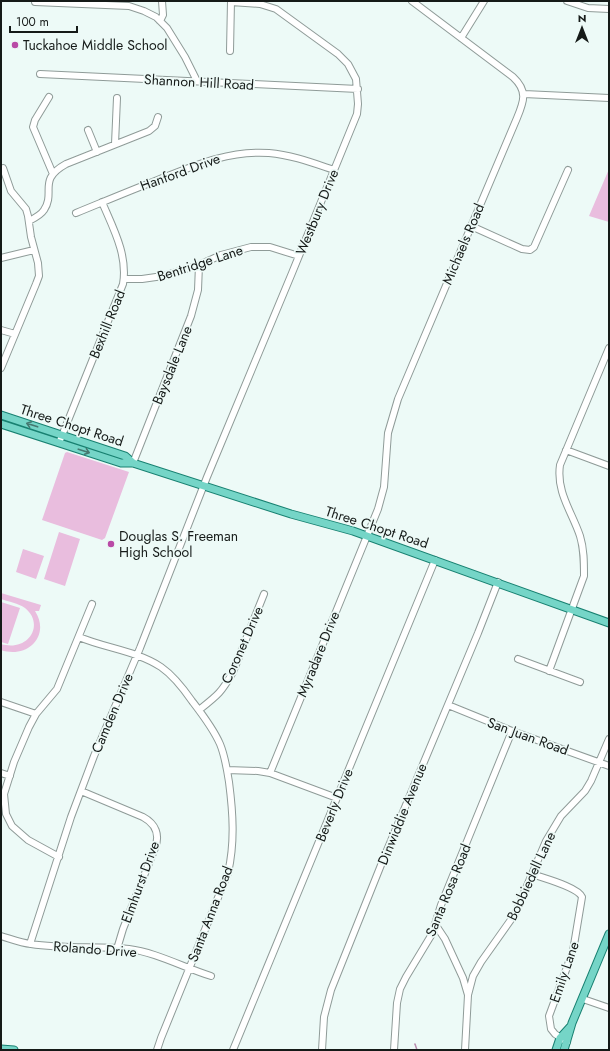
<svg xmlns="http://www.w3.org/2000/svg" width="610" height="1051" font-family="Jost,sans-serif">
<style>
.green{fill:#e9bdde}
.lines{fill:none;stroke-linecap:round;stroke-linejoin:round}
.stream{stroke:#b88cae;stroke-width:1.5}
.minor-casing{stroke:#8f9b98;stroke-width:8}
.major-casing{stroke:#188171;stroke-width:9}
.minor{stroke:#fff;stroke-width:6}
.major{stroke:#75d5c7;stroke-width:7}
.oneway{stroke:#457870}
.poi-dot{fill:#b94aa6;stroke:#edfaf7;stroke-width:1.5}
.labels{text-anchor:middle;stroke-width:3.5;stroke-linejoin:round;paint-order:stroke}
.poi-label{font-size:14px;fill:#151a18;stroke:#edfaf7;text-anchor:start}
.street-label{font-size:14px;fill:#151a18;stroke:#edfaf7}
</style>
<rect width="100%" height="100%" fill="#edfaf7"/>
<path class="green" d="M609 169V222L589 216Z
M67 452 129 472 105 538 102 540 42 520 65 453Z
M59 532 80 539 65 586 44 579Z
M23 549 44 556 36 579 16 572Z
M1 593 41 605 39 611H35C51 636 27 659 1 650V644C29 652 45 624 25 608 18 603 9 602 1 599Z
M1 602 20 608 8 644 1 642Z"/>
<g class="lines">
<path class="stream" d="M415 1044 417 1050"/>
<defs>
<path id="minor" d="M567 1 588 8 609 9
M35 2 129 6 144 11 156 17 167 28 185 57 197 81
M160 21 163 15 162 1
M461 38 484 1
M230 51 231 1
M40 74 358 89
M524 94 609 98
M49 97 35 120 33 127 53 174
M88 130 97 152
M115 144 117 98
M76 213C103 202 129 191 155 181 193 166 228 150 269 153 292 155 313 163 334 170
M29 221C35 218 41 215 44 210 56 192 37 180 66 164L149 131 155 126 158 117
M471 226 522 249 530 250 534 247 568 170
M1 258 34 250
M124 279H142L163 276 199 265 221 255 251 247H270L299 256
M1 330 15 334
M1 368 36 284 39 276 38 263 31 237 28 216 26 209 11 191 3 168
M59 443 123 284C128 255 113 228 102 202
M566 450 609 466
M133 463 191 316 198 290 199 265
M79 637C105 648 137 651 161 667 174 676 183 688 192 701 202 714 213 728 220 744 225 756 227 769 229 782 233 813 235 842 228 873L161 1038 157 1050
M518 659 580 682
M549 671 584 576C584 562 584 549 580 536 572 512 556 492 560 465L609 348
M1 702 36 714
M448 705 512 731 609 766
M199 710C218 695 221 693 233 672L264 594
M227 770 258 771 270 773 337 798
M1 773 10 776
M270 773 378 509 384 487 388 433 398 399 517 118C524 101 528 91 513 77L412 1
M81 791 143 817C156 824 160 835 155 848L123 929 117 949
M59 857 28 840 12 826 6 814 4 794 14 762 29 727 36 714 57 689 92 604
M532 874C543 878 578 887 582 897L573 951 549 1016 551 1029 555 1034 567 1042
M435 924 445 939 463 978 468 995 465 1050
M1 936C11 939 21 943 31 944 63 949 96 946 129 949 155 952 185 968 211 976
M30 944 71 817 94 756 140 648 207 477 292 273 357 114 358 104 356 79 348 64 338 54 276 9 260 4 231 2
M468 995 473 976 481 962 515 914 546 841 561 816 585 791 591 781 609 739
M583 999 609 1008
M233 1050 435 560
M322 1050 324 1017 331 990 385 855 478 633 498 582
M394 1050 397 1003 400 989 406 977 432 934 441 905 512 731"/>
<path id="major" d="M1 415 125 456 133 463
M1 424 121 463H133L291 514 353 531 609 623
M1 1049 14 1050
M556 1050 560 1038 570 1027
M564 1050 572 1023 609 934"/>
</defs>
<use href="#minor" class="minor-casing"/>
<use href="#major" class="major-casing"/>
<use href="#minor" class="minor"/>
<use href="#major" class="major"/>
</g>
<defs><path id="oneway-shaft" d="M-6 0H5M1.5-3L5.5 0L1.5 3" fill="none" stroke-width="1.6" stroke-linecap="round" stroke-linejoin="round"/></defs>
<g class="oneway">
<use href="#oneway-shaft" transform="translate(32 425) rotate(-162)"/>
<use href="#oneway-shaft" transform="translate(84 451) rotate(18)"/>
</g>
<g class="poi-dot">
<circle cx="15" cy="45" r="4"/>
<circle cx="111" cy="544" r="4"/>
</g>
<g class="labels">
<g class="poi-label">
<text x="23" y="50">Tuckahoe Middle School</text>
<text x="119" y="541">Douglas S. Freeman<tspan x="119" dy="16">High School</tspan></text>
</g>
<g class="street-label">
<text transform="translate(199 82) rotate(3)" y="5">Shannon Hill Road</text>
<text transform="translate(180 172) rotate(-20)" y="5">Hanford Drive</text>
<text transform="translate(317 212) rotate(-68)" y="5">Westbury Drive</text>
<text transform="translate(463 244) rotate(-67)" y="5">Michaels Road</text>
<text transform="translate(200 263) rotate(-18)" y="5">Bentridge Lane</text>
<text transform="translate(107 324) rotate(-68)" y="5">Bexhill Road</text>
<text transform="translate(172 365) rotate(-68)" y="5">Baysdale Lane</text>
<text transform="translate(72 425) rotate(18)" y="5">Three Chopt Road</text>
<text transform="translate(377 527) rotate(18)" y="5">Three Chopt Road</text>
<text transform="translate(242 645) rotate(-66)" y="5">Coronet Drive</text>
<text transform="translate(318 654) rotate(-68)" y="5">Myradare Drive</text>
<text transform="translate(112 713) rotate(-67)" y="5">Camden Drive</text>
<text transform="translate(528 736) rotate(20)" y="5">San Juan Road</text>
<text transform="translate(334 805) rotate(-68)" y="5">Beverly Drive</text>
<text transform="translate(402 814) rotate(-68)" y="5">Dinwiddie Avenue</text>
<text transform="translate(531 876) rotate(-65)" y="5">Bobbiedell Lane</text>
<text transform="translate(140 882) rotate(-70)" y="5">Elmhurst Drive</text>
<text transform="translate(448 890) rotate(-68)" y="5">Santa Rosa Road</text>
<text transform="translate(210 914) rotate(-69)" y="5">Santa Anna Road</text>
<text transform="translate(95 949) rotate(4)" y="5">Rolando Drive</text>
<text transform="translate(564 972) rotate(-71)" y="5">Emily Lane</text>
</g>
</g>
<rect width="610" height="1051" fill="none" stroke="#151a18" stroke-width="4"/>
<g transform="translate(582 28)" stroke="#edfaf7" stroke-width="3" paint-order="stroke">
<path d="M0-3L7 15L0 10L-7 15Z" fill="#151a18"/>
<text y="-6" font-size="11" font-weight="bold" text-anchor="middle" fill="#151a18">N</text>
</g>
<path d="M10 26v6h67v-6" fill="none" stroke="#151a18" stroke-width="2"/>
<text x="16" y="26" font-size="12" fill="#151a18" stroke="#edfaf7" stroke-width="3" paint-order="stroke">100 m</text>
</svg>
